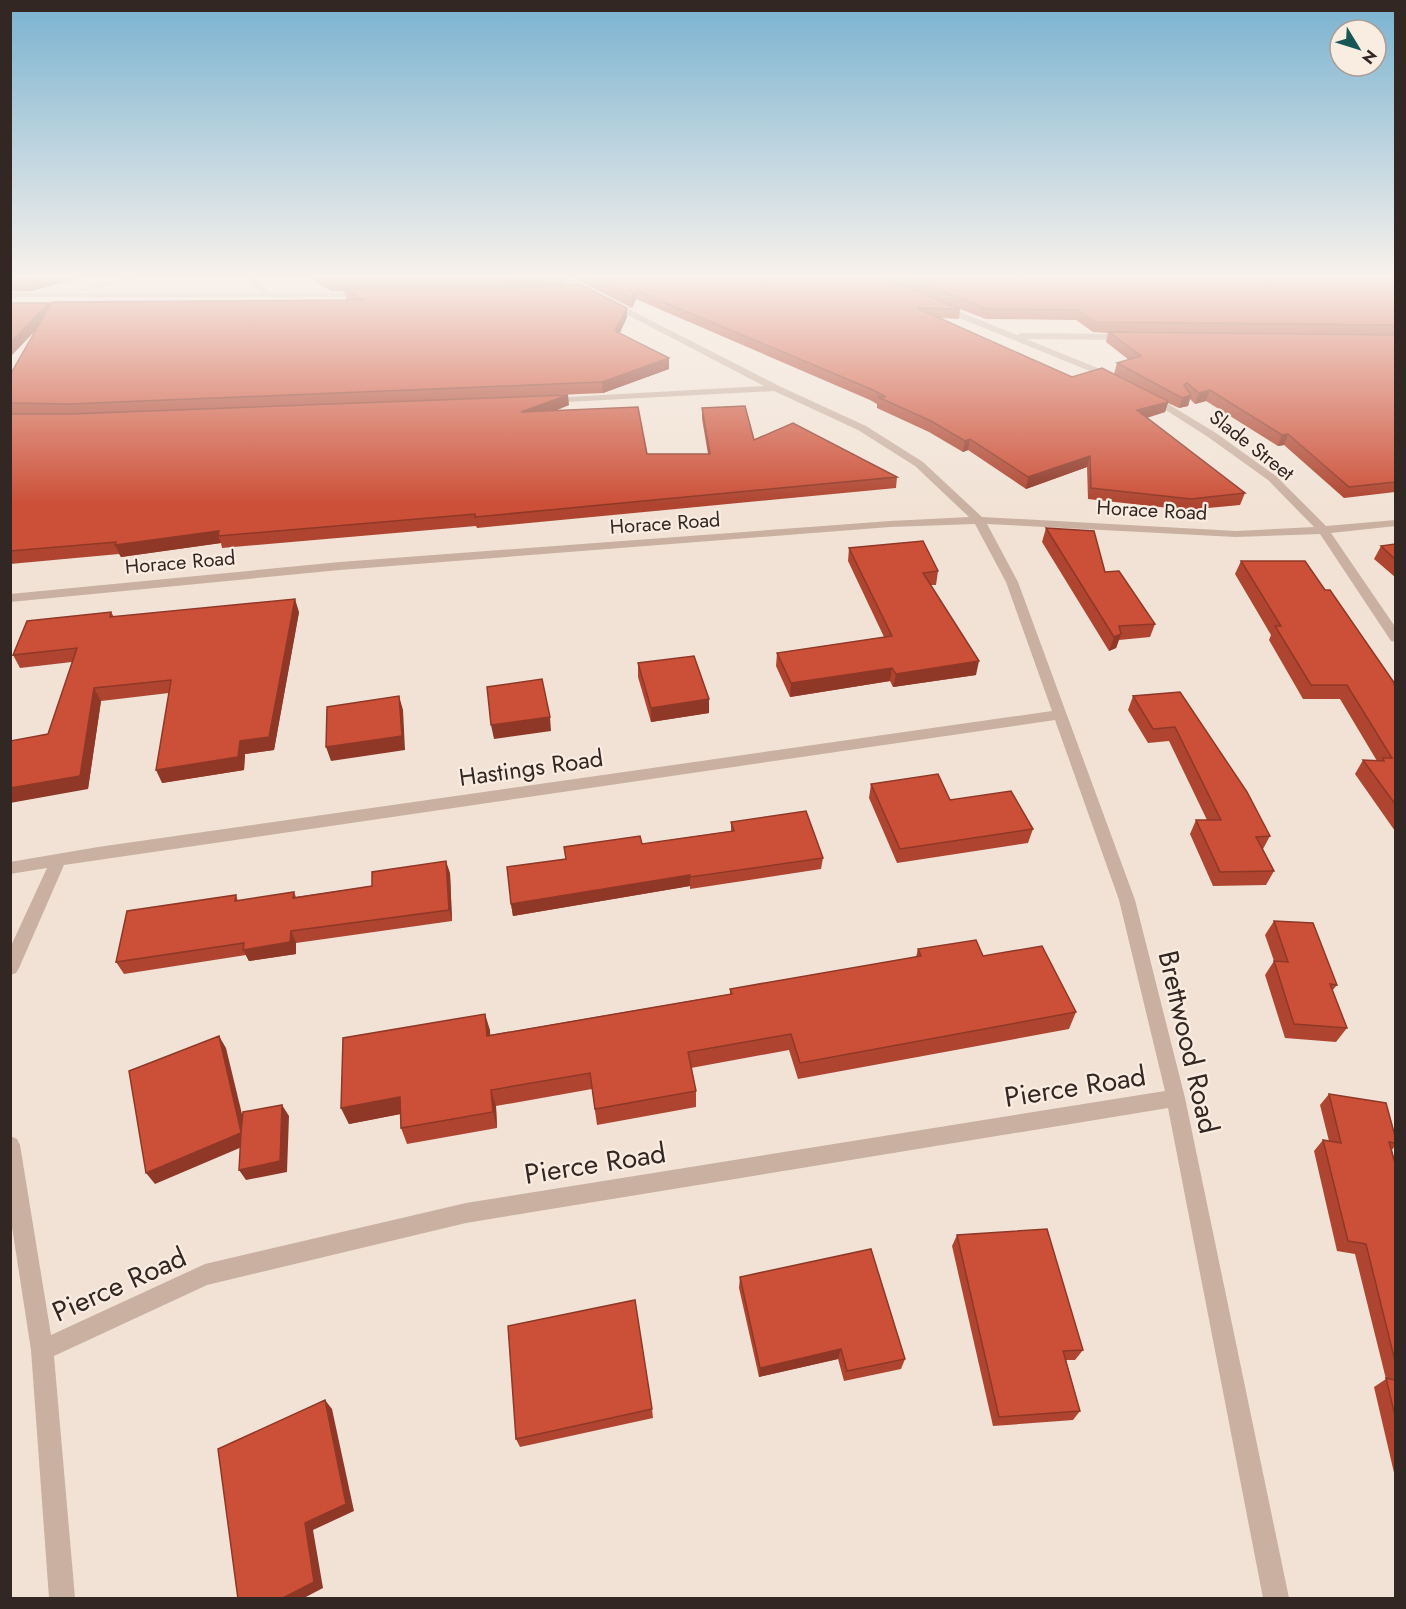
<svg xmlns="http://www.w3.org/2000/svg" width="1406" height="1609" font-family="Jost,sans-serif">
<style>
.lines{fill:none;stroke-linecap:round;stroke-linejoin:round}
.minor{fill:#c9b0a1;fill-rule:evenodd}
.wall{fill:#af4530;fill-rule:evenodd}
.shaded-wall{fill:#8f3827}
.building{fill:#cc5038;stroke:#8f3827;stroke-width:1.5}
.labels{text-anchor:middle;stroke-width:4.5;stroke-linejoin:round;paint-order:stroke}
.far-street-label{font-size:20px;fill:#332724;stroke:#f9ece1}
.street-label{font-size:24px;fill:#332724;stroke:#f9ece1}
.near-street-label{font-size:28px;fill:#332724;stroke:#f9ece1}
</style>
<rect width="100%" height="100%" fill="#f1e2d5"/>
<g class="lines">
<path class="minor" d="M123 278H140L83 291 79 289Z
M245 278H254L270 293H364L368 295 364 297H10V293H260Z
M557 278H568L779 386 866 426 923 462 982 517 1236 531 1314 527 1268 480 1208 437 1147 398V394L1150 393 1216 433 1276 476 1326 526 1396 520V526L1331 533 1396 628V642L1391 641 1320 534 1236 537 987 524 1018 582 1135 900 1185 1098 1289 1598H1263L1168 1108 466 1223 207 1285 54 1356 75 1598H49L31 1350 10 1214V1136L17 1139 20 1145 51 1335 205 1264 466 1203 1165 1091 1119 900 1055 720 64 865 19 968 16 973 10 975V948L47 868 10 874V862L98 847 1052 711 1006 582 975 524 890 527 340 570 10 602V594L340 562 890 521 969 517 915 466 858 430 774 391 547 403 545 401 550 398 764 386Z
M937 305H943L1017 335 1021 333 1126 334 1130 337 1126 340 1026 339 1115 375 1117 377 1112 380 937 309Z"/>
</g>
<path class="wall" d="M10 278H81L31 291H14L10 288Z
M309 278H565V285L627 308V317L620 333 669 358V369L603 393 397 402 569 405 555 411 647 454H708L702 419V408L754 440 897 477 896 488 477 528 476 526 222 548 221 543 121 557 119 554 10 564V375L36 330 10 357V303H49L50 305 348 300 346 299 344 291H331Z
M573 278H1395V492L1344 498 1284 445 1278 446 1206 401 1195 404 1190 399 1188 406 1179 408 1168 403 1165 412 1147 418 1245 493 1240 505 1187 510 1088 499 1087 467 1026 489 968 450 963 452 929 432 877 408V404L870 400 636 299 632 308ZM960 309 986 319 1076 320 1093 332 1108 333 1106 342 1129 360 1117 363 1114 374 1072 377 939 318 959 319Z
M1046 528 1105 572 1155 624 1150 637 1119 640 1116 648 1109 651 1042 542Z
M1395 544V577L1374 559 1381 546Z
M849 548 938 571 936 585H930L976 675 893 687 890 681 790 697 776 666 777 653 884 637 848 561Z
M1241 561 1325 590 1395 684V831L1355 774 1363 760 1377 761 1340 699H1303L1269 640 1271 635 1235 574Z
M111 612 114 617 299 612 274 750 245 754 244 770 162 783 169 693 101 701 88 789 72 662 20 668 13 655Z
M638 663 709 699V713L651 722 638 677Z
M1180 692 1270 836 1263 849 1274 871 1266 885 1213 886 1190 834 1196 820H1207L1169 741 1148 743 1128 710 1133 696Z
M871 784 950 800 1033 829 1028 843 897 863 869 798Z
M731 822 823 858 821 869 690 889V886L513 916 511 904 566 859 642 844 731 831Z
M450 873 452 921 296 943V954L249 961 246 955 124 974 116 962 236 895 238 901 294 892 296 897 372 886Z
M1274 921 1337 985 1332 991 1347 1028 1336 1042 1285 1038 1265 975 1274 961 1265 935Z
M918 949 983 956 1076 1012 1069 1029 798 1079 789 1050 691 1068 696 1091V1107L597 1125 592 1089 496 1106 497 1128 407 1144 401 1128 400 1114 349 1124 341 1108 490 1030V1035L730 994V989L916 957Z
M1329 1094 1395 1136V1146L1392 1150 1395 1163V1477L1374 1387 1386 1379 1355 1254 1337 1251 1314 1151 1323 1140 1329 1141 1320 1105Z
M957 1235 1083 1350 1075 1360H1066L1080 1411 1073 1420 993 1426 952 1246Z
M740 1277 905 1359 901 1369 844 1381 838 1359 759 1377 739 1288Z
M652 1409 653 1418 520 1447 516 1439Z"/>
<path class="shaded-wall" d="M46 278H81L31 291 28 283Z
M534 278H565L566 285 502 291 501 281Z
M635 290 636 299 632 308 631 298Z
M49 303 53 312 10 357V343Z
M627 308V317L616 341 615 331Z
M669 358V369L603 393 602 382Z
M1210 390 1206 401 1195 404 1199 393Z
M568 395 569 405 522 423 521 412Z
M1191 395 1188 406 1179 408 1182 398Z
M1168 402 1165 412 1134 421 1137 410Z
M1288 434 1284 445 1278 446 1282 435Z
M970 439 968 450 963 452 965 441Z
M1090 456 1087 467 1026 489 1028 477Z
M219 531 218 536 221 543 121 557 115 545Z
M295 599 299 612 274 750 245 754 244 770 162 783 156 770 240 741Z
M1121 634 1116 648 1109 651 1114 637Z
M979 661 976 675 893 687 896 674Z
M892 668 890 681 790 697 791 683Z
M94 688 101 701 88 789 10 803V788Z
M399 696 403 710 405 750 331 761 326 747Z
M709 699V713L651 722V708Z
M550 717 551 731 494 739 491 725Z
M446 861 450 873 452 921 449 910Z
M690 875V886L513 916 511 904Z
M291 931 296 943V954L249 961 243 950Z
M485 1014 490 1030 491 1052 487 1036Z
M219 1036 226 1048 249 1143 241 1132Z
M491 1090 496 1106 497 1128 493 1112Z
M400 1097 406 1113 349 1124 341 1108Z
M282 1105 289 1116 287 1172 246 1180 239 1170Z
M241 1133 249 1144 155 1184 146 1173Z
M841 1349 838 1359 759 1377 760 1368Z
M325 1400 332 1409 354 1511 313 1530 323 1588 302 1599H281L305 1523Z"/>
<path class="building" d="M10 278H46L28 283H11Z
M324 278H534L501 281H329Z
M591 278H884L960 309 917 308 1072 377 1102 368 1166 400 1168 402 1137 410 1245 493 1191 499 1091 488 1090 456 1028 477 970 439 965 441 931 421 878 397H886L871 389 635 290 631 298Z
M909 278H1395V325L1095 322 1078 310 987 309Z
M580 284 627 308 615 331 669 358 602 382 70 404 10 403V375L52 302 363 300 344 289H501Z
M10 303H49L10 343Z
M1109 332 1395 335V482L1349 487 1288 434 1282 435 1210 390 1199 393 1187 383 1184 385 1191 395 1182 398 1117 363 1141 356Z
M568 395 521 412 638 407 647 454H710L702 408 745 406 754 440 793 423 897 477 475 517V514L218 536 219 531 115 545 116 542 10 551V414H70Z
M1046 528 1094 531 1105 572 1119 571 1155 624 1119 626 1121 634 1114 637Z
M923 541 938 571 923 573 979 661 896 674 892 668 791 683 777 653 892 636 849 548Z
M1395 544V559L1381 546Z
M1241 561H1305L1325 590H1330L1395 684V685H1394L1395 687V804L1363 760 1384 761 1383 758H1392L1347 685H1311L1275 626H1281Z
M295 599 269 737 240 741 238 757 156 770 171 680 94 688 80 776 10 788V741L48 734 77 648 13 655 27 621 111 612 110 617Z
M694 656 709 699 651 708 638 663Z
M542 679 550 717 491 725 487 687Z
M1180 692 1247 792 1270 836 1256 837 1274 871 1220 872 1196 820H1221L1175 727 1153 729 1133 696Z
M399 696 402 736 326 747 327 707Z
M938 774 950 800 1011 791 1033 829 900 849 871 784Z
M806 811 823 858 690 877V875L511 904 507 867 566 859 564 847 640 836 642 844 734 831 731 822Z
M446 861 449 910 291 931 290 942 243 950 244 943 116 962 127 911 236 895 235 901 294 892 293 898 372 886V872Z
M1274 921 1313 923 1337 985 1330 984 1347 1028 1294 1024 1274 961 1288 962Z
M976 940 983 956 1042 946 1076 1012 800 1063 791 1034 688 1052 696 1091 595 1109 590 1073 491 1090 493 1112 401 1128 400 1097 341 1108 343 1038 485 1014 487 1036 732 994 730 989 921 956 918 949Z
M219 1036 241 1132 243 1112 282 1105 280 1161 239 1170 241 1133 146 1173 129 1071Z
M1329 1094 1386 1103 1395 1136V1143L1389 1142 1395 1163V1361L1366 1244 1348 1241 1323 1140 1341 1143Z
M1047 1229 1083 1350 1063 1351 1080 1411 999 1417 957 1235Z
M871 1249 905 1359 847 1371 841 1349 760 1368 740 1277Z
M635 1300 652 1409 516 1439 508 1326Z
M1386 1378 1395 1380V1416Z
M325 1400 346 1504 305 1523 314 1582 281 1599H238L218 1449Z"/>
<linearGradient id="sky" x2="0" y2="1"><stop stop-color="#79b2d0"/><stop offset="0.55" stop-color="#f9f2ec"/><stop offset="1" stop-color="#f9f2ec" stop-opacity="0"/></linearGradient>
<rect width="1406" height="504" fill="url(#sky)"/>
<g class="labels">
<g class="far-street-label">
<text transform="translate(1252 445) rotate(38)" y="7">Slade Street</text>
<text transform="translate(1152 510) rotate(3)" y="7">Horace Road</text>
<text transform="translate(665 523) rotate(-4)" y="7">Horace Road</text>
<text transform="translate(180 562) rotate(-5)" y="7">Horace Road</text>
</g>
<g class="street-label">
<text transform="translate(531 768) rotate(-8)" y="8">Hastings Road</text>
</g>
<g class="near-street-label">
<text transform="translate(1189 1042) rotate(77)" y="10">Brettwood Road</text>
<text transform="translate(1075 1086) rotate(-9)" y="10">Pierce Road</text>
<text transform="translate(595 1163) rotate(-9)" y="10">Pierce Road</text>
<text transform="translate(119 1284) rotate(-24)" y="10">Pierce Road</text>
</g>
</g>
<rect width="1406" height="1609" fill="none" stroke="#332724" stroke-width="24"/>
<g transform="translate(1358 48) rotate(128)"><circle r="28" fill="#f9ece1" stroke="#aa9d95" stroke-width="1.5"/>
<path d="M0-4.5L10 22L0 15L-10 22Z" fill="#185655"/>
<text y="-9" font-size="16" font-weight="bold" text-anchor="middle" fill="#332724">N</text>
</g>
</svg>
